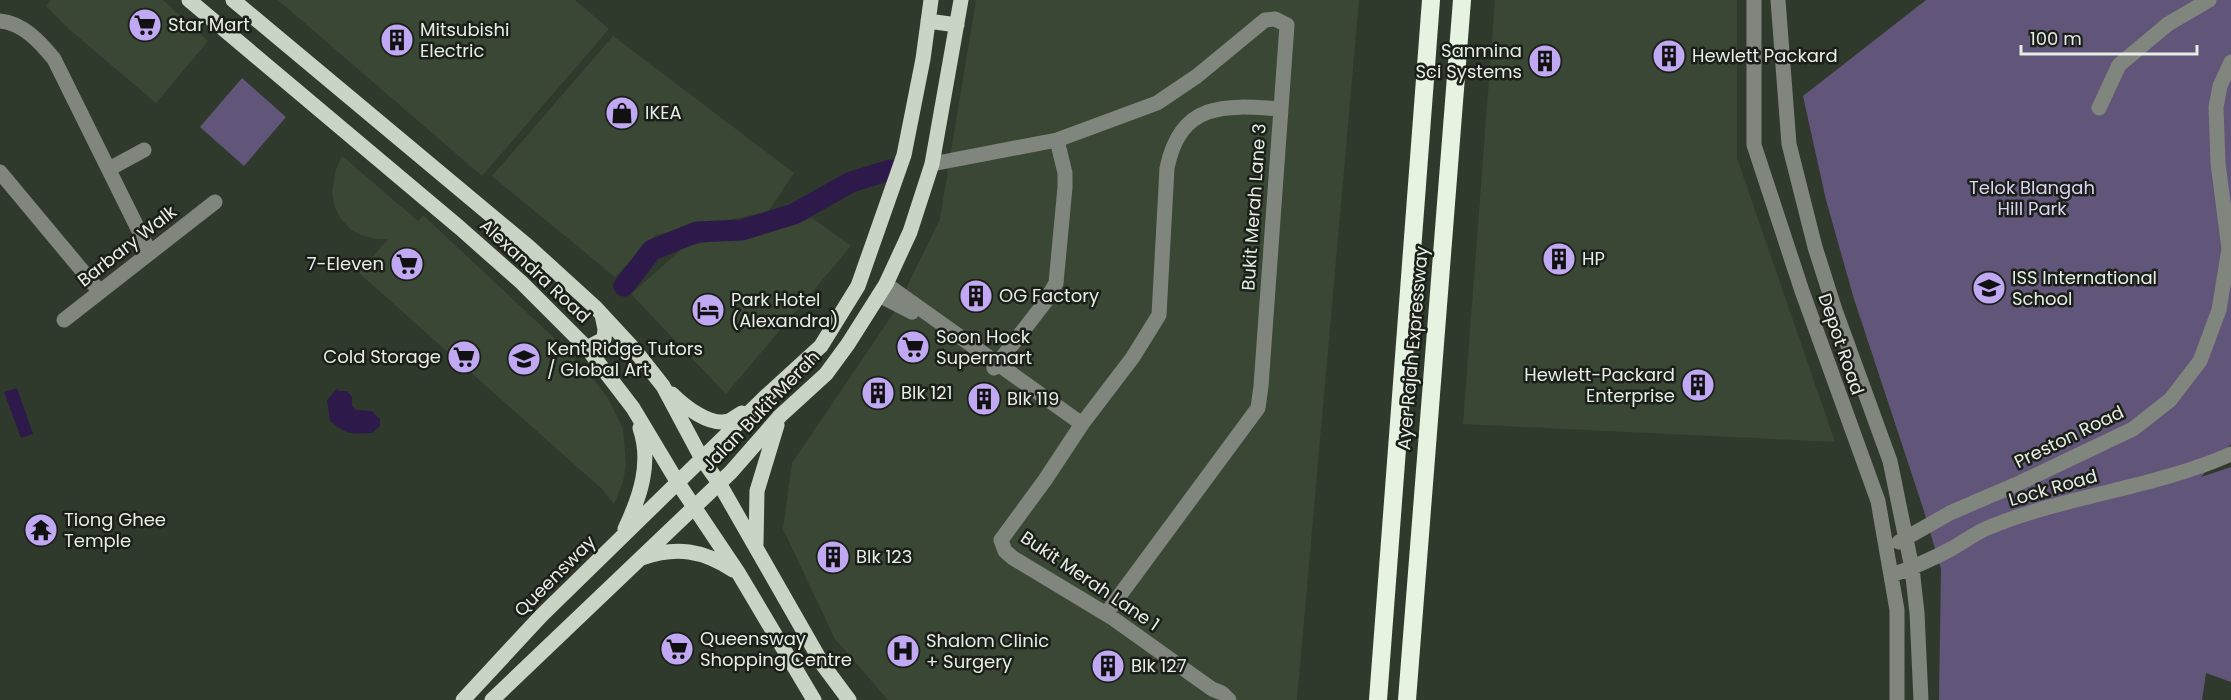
<svg xmlns="http://www.w3.org/2000/svg" width="2231" height="700" font-family="Poppins,sans-serif">
<style>
.built{fill:#3a4734}
.green{fill:#615579}
.water{fill:#2d1a4a}
.lines{fill:none;stroke-linecap:round;stroke-linejoin:round}
.river{stroke:#2d1a4a;stroke-width:21}
.minor{stroke:#80857e;stroke-width:15}
.major{stroke:#c9d4c5;stroke-width:15}
.highway{stroke:#e6f3e1;stroke-width:18}
.labels{text-anchor:middle;stroke-width:5;stroke-linejoin:round;paint-order:stroke}
.poi-label{font-size:18px;fill:#e7ede4;stroke:#1b1f19;text-anchor:start}
.park-label{font-size:18px;fill:#dcd2f3;stroke:#1b1f19}
.street-label{font-size:18px;fill:#e7ede4;stroke:#1b1f19}
</style>
<rect width="100%" height="100%" fill="#303a2c"/>
<path class="built" d="M51 0H163L208 41 156 103 70 30 46 6Z
M278 0H575L609 29 482 176Z
M976 0H1359L1297 700H888L835 639 783 529 792 463 895 311 940 219Z
M1495 0H1737V158L1835 442 1463 424Z
M613 36 794 173 768 212 655 235 615 277 492 176Z
M342 156 418 221 423 215 566 349 594 380 608 398 623 429 626 465 623 482 614 504 602 489 359 273 388 239H375L361 235 351 230 341 219 335 208 332 193 336 169Z
M812 218 851 246 726 394 631 294 684 247Z"/>
<path class="green" d="M1926 0H2231V444L2201 477 2231 467V682L2206 673 2202 700H1939L1941 569 1923 508 1854 299 1826 200 1803 96Z
M242 78 286 117 244 166 200 127Z"/>
<path class="water" d="M17 388 33 434 21 438 4 392Z
M337 389 338 391H347L352 397V405L356 410 372 411 380 419V426L372 433C349 434 348 435 330 421L327 400Z"/>
<g class="lines">
<path class="river" d="M624 286 652 250 697 232 742 230 794 214 851 182 890 170"/>
<path class="minor" d="M1754 0V145L1802 291 1878 501 1897 610V700
M1778 0 1789 144 1815 247 1835 310 1890 461 1906 539 1912 568 1917 613 1921 700
M0 21C23 23 40 42 54 59L150 253
M2099 108 2119 65 2168 24 2209 0
M932 164 1057 140 1157 103 1197 76 1265 20 1275 19 1287 25 1261 386 1258 408 1106 614
M109 169 144 150
M0 172 100 292
M886 284 1082 424
M879 295 912 312
M64 320 215 202
M994 368 1046 301 1056 283 1065 187V173L1057 140
M1899 542 1950 513 2015 485 2133 429 2170 400 2200 361 2219 310 2229 249 2218 163 2216 107 2220 86 2231 62
M1892 575C1912 568 1932 559 1951 549 1964 542 1976 532 1990 527 2068 495 2154 488 2231 454
M1229 700 1222 693 1212 689 1111 617 1013 558 1005 551 1001 540 1045 480 1082 424 1133 357 1159 315 1167 168C1181 101 1225 105 1281 109"/>
<path class="major" d="M189 0 460 228 521 282 587 348 633 408 678 483 739 574 814 700
M233 0 529 247 596 308 633 348 663 386 702 459 719 483 823 665 849 700
M928 21 957 25
M587 348 604 339 605 329 602 315
M672 394C684 406 710 427 729 421 733 419 738 415 742 413
M625 529C640 497 652 463 640 428
M756 544 757 491 777 425
M642 558C676 546 703 550 733 570
M463 700 541 616 764 398 821 346 858 286 904 155 923 59 931 0
M492 700 731 472 780 416 826 374 848 344 886 284 910 232 932 164 961 0"/>
<path class="highway" d="M1378 700 1431 0
M1407 700 1462 0"/>
</g>
<defs>
<symbol id="supermarket-disc" viewBox="-11 -11 22 22"><circle r="9.5" fill="#c1a8f3" stroke="#1b1f19"/><path d="M-6-5.5h2.5l.6 2H6L4.5 2H-2.5L-4.4-4H-6ZM-1.5 3.2a1.3 1.3 0 1 0 .1 0ZM3 3.2a1.3 1.3 0 1 0 .1 0Z" fill="#111"/></symbol>
<symbol id="building-disc" viewBox="-11 -11 22 22"><circle r="9.5" fill="#c1a8f3" stroke="#1b1f19"/><path d="M-4-6H4V6H1V3H-1V6H-4ZM-2.5-4.3h1.7v1.8h-1.7ZM.8-4.3h1.7v1.8H.8ZM-2.5-1h1.7V.8h-1.7ZM.8-1h1.7V.8H.8Z" fill="#111"/></symbol>
<symbol id="shop-disc" viewBox="-11 -11 22 22"><circle r="9.5" fill="#c1a8f3" stroke="#1b1f19"/><path d="M-5-2.5h2.3a2.7 3.5 0 0 1 5.4 0H5L5.5 6h-11ZM-1.5-2.5h3a1.5 2.3 0 0 0-3 0Z" fill="#111"/></symbol>
<symbol id="school-disc" viewBox="-11 -11 22 22"><circle r="9.5" fill="#c1a8f3" stroke="#1b1f19"/><path d="M0-5L7-2L0 1L-7-2ZM-4 1L0 2.5L4 1V4Q0 6-4 4Z" fill="#111"/></symbol>
<symbol id="hotel-disc" viewBox="-11 -11 22 22"><circle r="9.5" fill="#c1a8f3" stroke="#1b1f19"/><path d="M-6-4.5h1.5V1H6V5H4.5V3h-9V5H-6ZM-4 0a1.8 1.8 0 1 1 3.6 0ZM.5 0V-2.5h3Q6-2.5 6 0Z" fill="#111"/></symbol>
<symbol id="temple-disc" viewBox="-11 -11 22 22"><circle r="9.5" fill="#c1a8f3" stroke="#1b1f19"/><path d="M0-6L5-2H3V0L6.5 2.5H4V6H1.5V3h-3V6H-4V2.5H-6.5L-3 0V-2H-5Z" fill="#111"/></symbol>
<symbol id="hospital-disc" viewBox="-11 -11 22 22"><circle r="9.5" fill="#c1a8f3" stroke="#1b1f19"/><path d="M-5-5h3v3.5h4V-5h3V5h-3V1.5h-4V5h-3Z" fill="#111"/></symbol>
</defs>
<g fill-rule="evenodd">
<use href="#supermarket-disc" x="126" y="6" width="38" height="38"/>
<use href="#building-disc" x="378" y="21" width="38" height="38"/>
<use href="#building-disc" x="1650" y="37" width="38" height="38"/>
<use href="#building-disc" x="1526" y="42" width="38" height="38"/>
<use href="#shop-disc" x="603" y="94" width="38" height="38"/>
<use href="#building-disc" x="1540" y="240" width="38" height="38"/>
<use href="#supermarket-disc" x="388" y="245" width="38" height="38"/>
<use href="#school-disc" x="1970" y="269" width="38" height="38"/>
<use href="#building-disc" x="957" y="277" width="38" height="38"/>
<use href="#hotel-disc" x="689" y="291" width="38" height="38"/>
<use href="#supermarket-disc" x="894" y="328" width="38" height="38"/>
<use href="#supermarket-disc" x="445" y="338" width="38" height="38"/>
<use href="#school-disc" x="505" y="340" width="38" height="38"/>
<use href="#building-disc" x="1679" y="366" width="38" height="38"/>
<use href="#building-disc" x="859" y="374" width="38" height="38"/>
<use href="#building-disc" x="965" y="380" width="38" height="38"/>
<use href="#temple-disc" x="22" y="511" width="38" height="38"/>
<use href="#building-disc" x="814" y="538" width="38" height="38"/>
<use href="#supermarket-disc" x="658" y="630" width="38" height="38"/>
<use href="#hospital-disc" x="884" y="632" width="38" height="38"/>
<use href="#building-disc" x="1089" y="647" width="38" height="38"/>
</g>
<g class="labels">
<g class="poi-label">
<text x="168" y="31">Star Mart</text>
<text x="420" y="36">Mitsubishi<tspan x="420" dy="21">Electric</tspan></text>
<text x="1522" y="57" text-anchor="end">Sanmina<tspan x="1522" dy="21">Sci Systems</tspan></text>
<text x="1692" y="62">Hewlett Packard</text>
<text x="645" y="119">IKEA</text>
<text x="1582" y="265">HP</text>
<text x="384" y="270" text-anchor="end">7-Eleven</text>
<text x="2012" y="284">ISS International<tspan x="2012" dy="21">School</tspan></text>
<text x="999" y="302">OG Factory</text>
<text x="731" y="306">Park Hotel<tspan x="731" dy="21">(Alexandra)</tspan></text>
<text x="936" y="343">Soon Hock<tspan x="936" dy="21">Supermart</tspan></text>
<text x="547" y="355">Kent Ridge Tutors<tspan x="547" dy="21">/ Global Art</tspan></text>
<text x="441" y="363" text-anchor="end">Cold Storage</text>
<text x="1675" y="381" text-anchor="end">Hewlett-Packard<tspan x="1675" dy="21">Enterprise</tspan></text>
<text x="901" y="399">Blk 121</text>
<text x="1007" y="405">Blk 119</text>
<text x="64" y="526">Tiong Ghee<tspan x="64" dy="21">Temple</tspan></text>
<text x="856" y="563">Blk 123</text>
<text x="700" y="645">Queensway<tspan x="700" dy="21">Shopping Centre</tspan></text>
<text x="926" y="647">Shalom Clinic<tspan x="926" dy="21">+ Surgery</tspan></text>
<text x="1131" y="672">Blk 127</text>
</g>
<g class="park-label">
<text x="2032" y="194">Telok Blangah<tspan x="2032" dy="21">Hill Park</tspan></text>
</g>
<g class="street-label">
<text transform="translate(1254 207) rotate(-86)" y="6">Bukit Merah Lane 3</text>
<text transform="translate(127 246) rotate(-38)" y="6">Barbary Walk</text>
<text transform="translate(535 271) rotate(43)" y="6">Alexandra Road</text>
<text transform="translate(1841 344) rotate(71)" y="6">Depot Road</text>
<text transform="translate(1413 348) rotate(-85)" y="6">Ayer Rajah Expressway</text>
<text transform="translate(761 411) rotate(-46)" y="6">Jalan Bukit Merah</text>
<text transform="translate(2069 437) rotate(-26)" y="6">Preston Road</text>
<text transform="translate(2053 488) rotate(-16)" y="6">Lock Road</text>
<text transform="translate(555 576) rotate(-45)" y="6">Queensway</text>
<text transform="translate(1090 581) rotate(34)" y="6">Bukit Merah Lane 1</text>
</g>
</g>
<path d="M2021 45v9h176v-9" fill="none" stroke="#e7ede4" stroke-width="3"/>
<text x="2030" y="45" font-size="18" fill="#e7ede4" stroke="#1b1f19" stroke-width="4.5" paint-order="stroke">100 m</text>
</svg>
